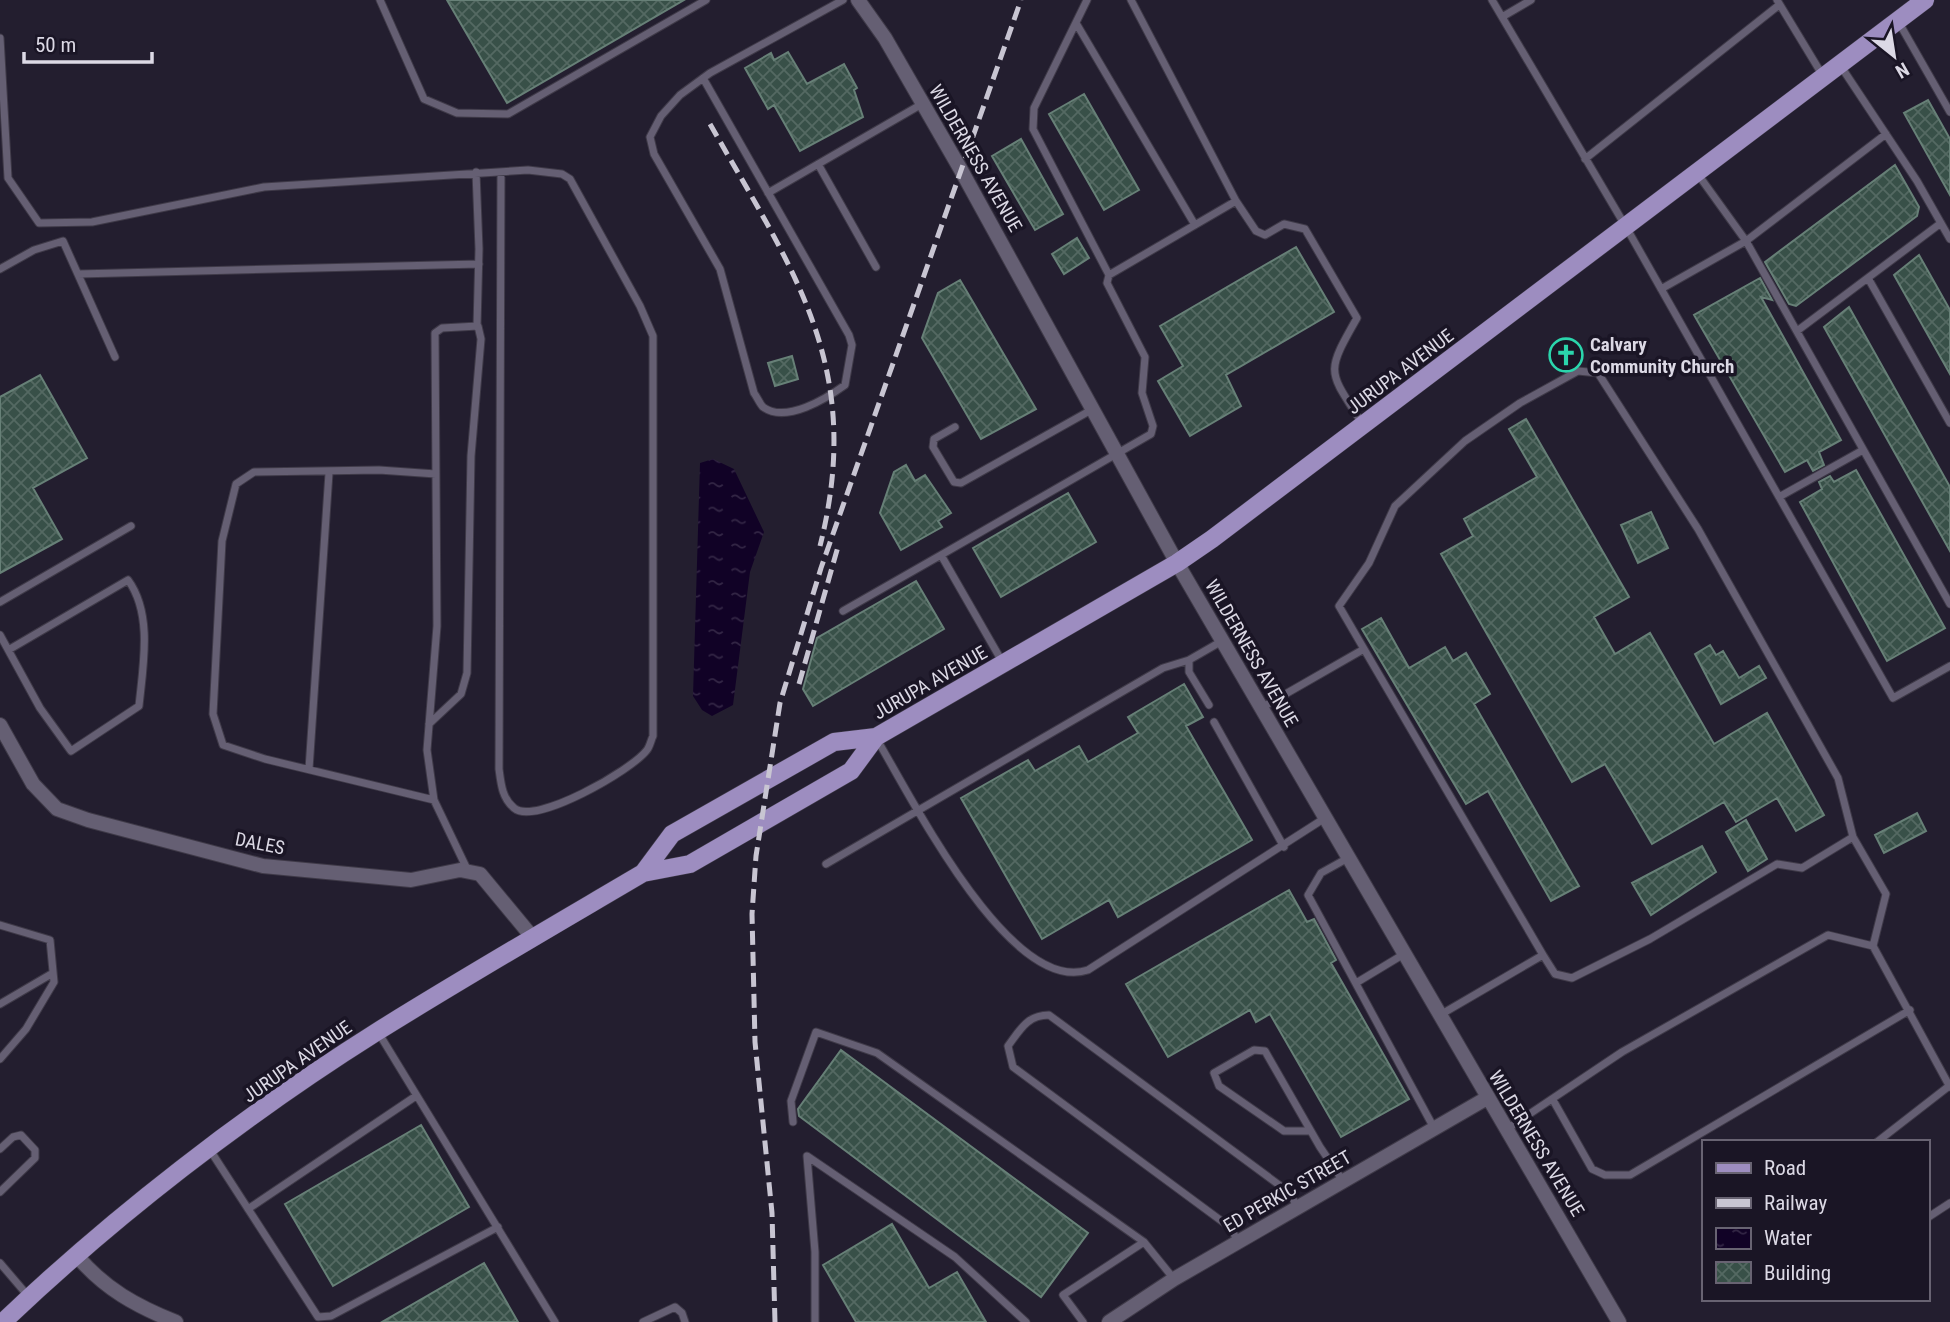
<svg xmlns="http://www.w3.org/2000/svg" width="1950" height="1322" font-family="'Roboto Condensed',sans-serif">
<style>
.water{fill:url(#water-ripples)}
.building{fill:url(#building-cross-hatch);stroke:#678077;stroke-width:2}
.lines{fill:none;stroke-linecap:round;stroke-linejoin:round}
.service-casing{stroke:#3f3a48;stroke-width:9}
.minor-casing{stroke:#3f3a48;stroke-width:16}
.primary-casing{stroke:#3f3a48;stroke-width:19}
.service{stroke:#655f73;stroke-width:7}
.minor{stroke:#655f73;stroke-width:14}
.primary{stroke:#9d8dc0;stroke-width:18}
.rail{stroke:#c8c5d2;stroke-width:5;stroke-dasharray:14 7;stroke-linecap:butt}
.labels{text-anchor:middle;stroke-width:7;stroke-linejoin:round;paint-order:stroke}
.street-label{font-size:19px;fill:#dcd9e5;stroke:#1a1525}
.poi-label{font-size:19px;font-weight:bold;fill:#dcd9e5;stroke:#1a1525;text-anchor:start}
</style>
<defs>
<pattern id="water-ripples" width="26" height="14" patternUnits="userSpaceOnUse" patternTransform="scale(1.75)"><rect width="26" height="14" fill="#110226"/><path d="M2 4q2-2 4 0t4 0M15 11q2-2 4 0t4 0" fill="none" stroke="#332645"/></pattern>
<pattern id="building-cross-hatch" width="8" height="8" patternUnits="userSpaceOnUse" patternTransform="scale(1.75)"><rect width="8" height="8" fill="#385048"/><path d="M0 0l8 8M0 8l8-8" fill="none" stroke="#546962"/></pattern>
</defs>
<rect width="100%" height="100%" fill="#231e2f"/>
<path class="water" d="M713 459 734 469 764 532 750 572 733 705 712 716 702 710 693 696 700 463Z"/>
<path class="building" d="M447 0H684L507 103Z
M788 52 807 84 844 64 857 88 854 90 863 117 800 151 774 105 768 109 745 68 771 53 774 60Z
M1084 94 1139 190 1104 210 1049 114Z
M1928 100 1950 139V195L1904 113Z
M1021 139 1063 214 1035 230 992 156Z
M1895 165 1919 207 1917 216 1796 306 1789 304 1765 262Z
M1077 238 1089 258 1064 274 1052 254Z
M1296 247 1334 312 1226 375 1241 406 1190 436 1158 381 1183 366 1160 326Z
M1919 255 1950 310V374L1894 275Z
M1760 278 1772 300 1761 297 1841 440 1819 452 1824 465 1813 471 1807 460 1785 472 1694 315Z
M960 280 1036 409 981 439 922 338 938 293Z
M1849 307 1950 487V551L1824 327Z
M792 356 798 379 775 386 768 363Z
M40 375 87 458 33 488 62 539 0 573V397Z
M1526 419 1629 597 1594 617 1615 654 1650 633 1714 744 1767 713 1824 815 1796 831 1777 798 1736 822 1724 802 1652 844 1605 764 1572 782 1441 554 1473 536 1464 519 1537 477 1509 429Z
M906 465 915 481 925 475 951 513 938 521 942 527 901 550 880 513 894 472Z
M1856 470 1945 628 1887 661 1800 502 1822 489 1819 482 1830 476 1834 482Z
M1068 493 1096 542 1001 597 973 548Z
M1651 512 1668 548 1638 563 1621 525Z
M916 581 944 629 813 706 803 689 817 638Z
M1381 618 1409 668 1445 647 1453 661 1466 653 1490 694 1474 704 1579 886 1551 901 1488 791 1466 804 1362 629Z
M1710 645 1716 655 1723 651 1739 678 1759 666 1766 678 1721 704 1695 654Z
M1184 684 1203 717 1186 726 1252 840 1118 917 1109 900 1042 939 961 798 1028 760 1035 771 1079 746 1088 762 1138 733 1128 717Z
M1917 813 1926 831 1884 853 1875 835Z
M1746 820 1767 859 1748 871 1726 832Z
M1702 846 1716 872 1651 915 1632 883Z
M1289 890 1307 922 1314 919 1336 960 1331 963 1409 1099 1341 1137 1270 1014 1256 1022 1250 1010 1168 1057 1126 984Z
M841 1050 1088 1233 1041 1297 799 1116 798 1109Z
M421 1125 469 1207 333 1286 285 1204Z
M892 1224 929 1288 957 1272 986 1322H856L823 1265Z
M484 1263 518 1322H382Z"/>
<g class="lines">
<defs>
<path id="service" d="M380 0 424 99 457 113 508 114 706 0
M1087 0 1034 108 1033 129 1109 275
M1131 0 1236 201
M1492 0 1626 227 1893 698 1950 666
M1777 0 1823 76
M1502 17 1531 0
M1898 21 1950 112
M1076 23 1195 225
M0 38 8 178 39 223 92 222 264 187 528 170 562 174 570 179 640 306 653 336V736C651 740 650 746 647 750 632 770 535 826 514 808 502 798 501 784 499 769L501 172
M1840 65 1917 181 1950 239
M703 78 849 335 852 345 845 385C827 398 786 424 763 407 760 404 757 397 754 393L720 269 654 154 650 137 661 116 680 95 710 73 843 0
M1585 159 1779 5
M818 164 876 267
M476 172 479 249 477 327
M1697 173 1746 241 1950 604
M768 193 922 104
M0 269 34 250 63 241 115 357
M78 274 479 264
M1868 278 1950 423
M1661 289 1746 241 1886 134
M1797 331 1941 223
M955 427 934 439 933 447 954 482 961 483 1093 409
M1779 497 1863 450
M0 602 131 526
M843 611 941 555
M0 635 40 708 71 751 139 706C143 666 153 614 128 580L10 649
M1364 649 1339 606 1369 563 1395 506 1465 441 1520 403 1578 371 1598 373 1698 529 1838 778 1853 837 1802 868 1777 864 1650 939 1572 978 1555 974 1543 955
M1003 663 941 555 1151 434 1153 426 1142 393 1145 357 1107 283 1109 275 1236 201 1256 231 1265 235 1284 224 1305 229 1357 318C1325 374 1328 370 1362 423
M1209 705 1189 672V660L1222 641
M1261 708 1364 649 1543 955 1440 1015
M1214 722 1284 847
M429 724 461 694 467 673 471 456 481 339 478 326 442 328 435 333 437 626 427 750 434 800 468 871
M876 738C909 792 1009 996 1088 970L1325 818
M309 769 329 473
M434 800 265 759 223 745 213 714 222 541 236 484 254 472 379 470 436 474
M1853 837 1886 894 1873 946
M1348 858 1321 873 1308 895 1434 1128
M826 864 1163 668 1189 660
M0 925 50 940 54 982 26 1029 0 1059
M1356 983 1404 954
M0 1004 53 973
M378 1032 555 1322
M1553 1100 1592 1169 1605 1175H1630L1910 1010
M793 1122 791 1101 816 1032 877 1053 1144 1242 1174 1279
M1507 1129 1622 1052 1828 935 1873 946 1950 1087
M1310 1131H1284L1219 1086 1214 1073 1254 1050 1265 1051 1320 1147 1343 1181
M1877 1142 1949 1086
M0 1149 13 1137 21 1135 35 1150V1158L0 1192
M210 1150 318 1317 331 1316 498 1227
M248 1209 416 1096
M1927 1218 1950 1203
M1238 1242 1231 1228 1013 1067 1008 1046C1020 1030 1027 1015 1049 1015L1290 1193 1297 1207
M0 1263 29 1297
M643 1322 675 1307 682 1313 685 1322
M815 1322V1252L807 1156 955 1257 1026 1322
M1083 1322 1063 1295 1144 1242"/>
<path id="minor" d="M858 0 885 38 961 170 1177 563 1619 1322
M0 725 33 784 57 809 88 820 263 866 411 880 460 870 480 874 533 938
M77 1256C105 1289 136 1306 176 1322
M1109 1322 1174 1279 1487 1098"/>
<path id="primary" d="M643 873 672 834 834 742 876 737
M3 1322C114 1216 245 1115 375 1033 463 978 553 926 643 873L690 864 851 771 876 737 1177 563 1212 539 1925 0"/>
</defs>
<use href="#service" class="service-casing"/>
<use href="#minor" class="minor-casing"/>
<use href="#primary" class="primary-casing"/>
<use href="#service" class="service"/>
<use href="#minor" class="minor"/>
<use href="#primary" class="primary"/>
<path class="rail" d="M710 124C794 272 865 367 820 546
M799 684 839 543
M775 1322 772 1213 755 1042 752 914 756 856 780 703 821 568 1021 0"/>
</g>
<defs>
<symbol id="church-ring" viewBox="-11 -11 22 22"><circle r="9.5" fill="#1a1525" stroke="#2bd5ac" stroke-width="1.5"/><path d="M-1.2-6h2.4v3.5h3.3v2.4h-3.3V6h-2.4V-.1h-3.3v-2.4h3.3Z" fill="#2bd5ac"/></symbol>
</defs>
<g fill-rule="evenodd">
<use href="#church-ring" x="1547" y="336" width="38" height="38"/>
</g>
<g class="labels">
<g class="street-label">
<text transform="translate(976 158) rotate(60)" y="7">WILDERNESS AVENUE</text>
<text transform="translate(1400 371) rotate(-37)" y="7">JURUPA AVENUE</text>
<text transform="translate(1252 653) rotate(60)" y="7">WILDERNESS AVENUE</text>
<text transform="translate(930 682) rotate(-30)" y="7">JURUPA AVENUE</text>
<text transform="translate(260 843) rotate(11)" y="7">DALES</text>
<text transform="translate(297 1061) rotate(-35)" y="7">JURUPA AVENUE</text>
<text transform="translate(1537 1143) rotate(59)" y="7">WILDERNESS AVENUE</text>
<text transform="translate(1287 1191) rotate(-30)" y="7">ED PERKIC STREET</text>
</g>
<g class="poi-label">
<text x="1590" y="351">Calvary<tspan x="1590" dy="22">Community Church</tspan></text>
</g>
</g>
<rect x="1702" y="1140" width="228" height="161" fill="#1a1525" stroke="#686372" stroke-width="2"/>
<rect x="1716" y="1163" width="35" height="10" fill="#9d8dc0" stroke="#686372" stroke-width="2"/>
<text x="1764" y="1175" font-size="21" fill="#dcd9e5">Road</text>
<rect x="1716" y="1198" width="35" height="10" fill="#c8c5d2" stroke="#686372" stroke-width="2"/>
<text x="1764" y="1210" font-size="21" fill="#dcd9e5">Railway</text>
<rect x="1716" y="1228" width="35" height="21" fill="url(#water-ripples)" stroke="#686372" stroke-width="2"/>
<text x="1764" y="1245" font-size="21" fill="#dcd9e5">Water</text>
<rect x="1716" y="1262" width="35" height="21" fill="url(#building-cross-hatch)" stroke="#686372" stroke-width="2"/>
<text x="1764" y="1280" font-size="21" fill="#dcd9e5">Building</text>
<g transform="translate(1894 56) rotate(150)" stroke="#1a1525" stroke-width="5" paint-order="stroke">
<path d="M0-5L12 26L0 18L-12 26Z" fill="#dcd9e5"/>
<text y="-10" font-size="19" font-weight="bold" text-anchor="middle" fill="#dcd9e5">N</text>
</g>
<path d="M24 52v10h128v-10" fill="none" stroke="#dcd9e5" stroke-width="3.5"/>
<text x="35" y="52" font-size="21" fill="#dcd9e5" stroke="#1a1525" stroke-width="5" paint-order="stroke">50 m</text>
</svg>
